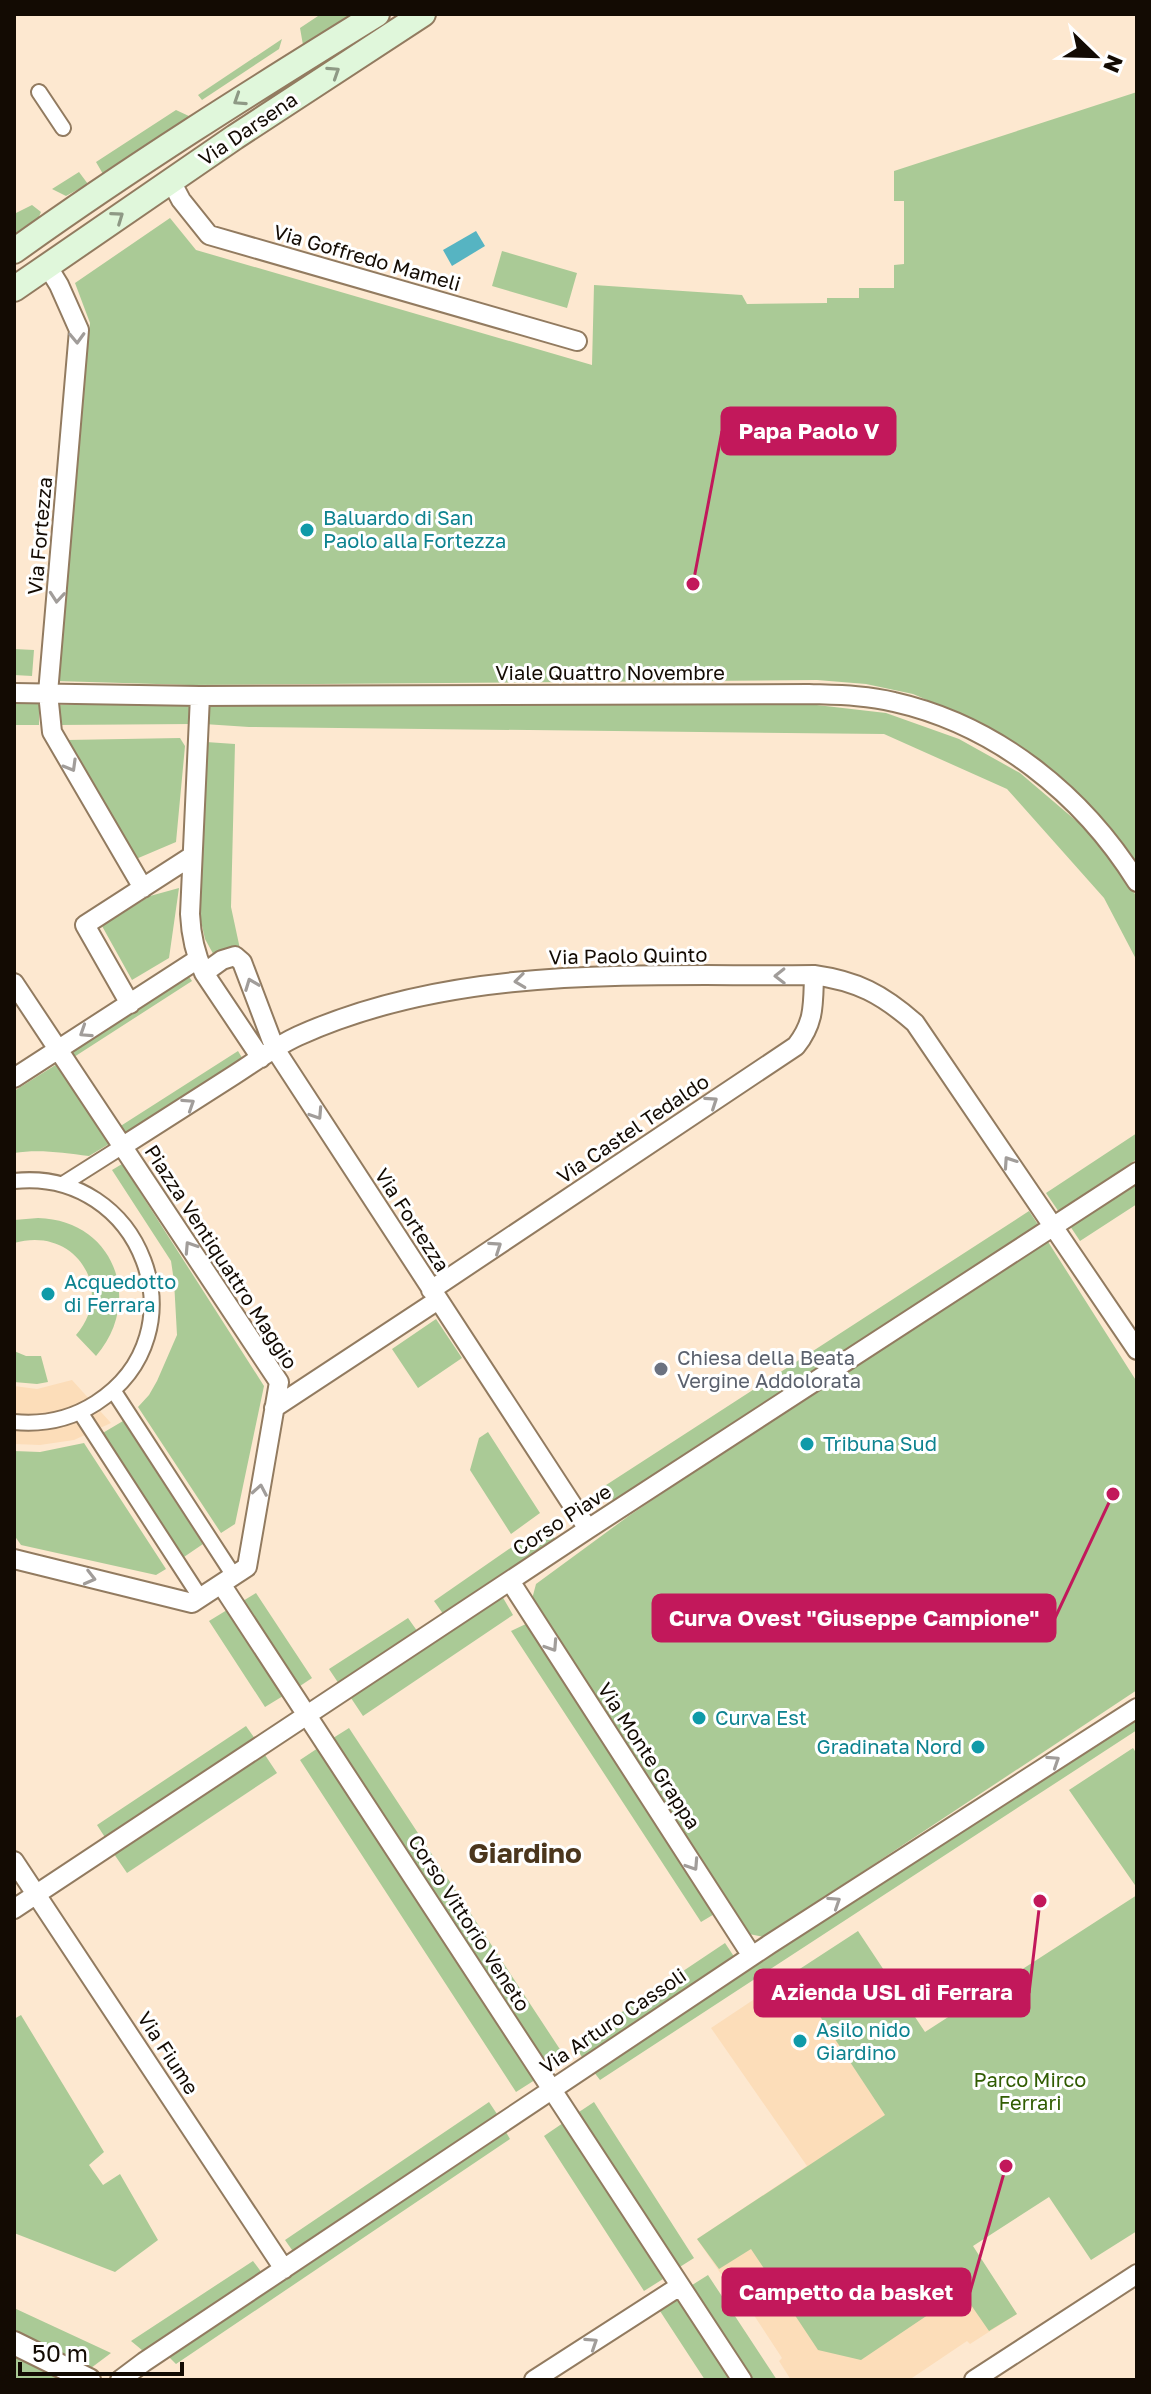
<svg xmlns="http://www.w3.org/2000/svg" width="1151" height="2394" font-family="'Golos Text',sans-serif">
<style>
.built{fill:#fcddb9}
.green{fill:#aaca96}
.water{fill:#56b4c2}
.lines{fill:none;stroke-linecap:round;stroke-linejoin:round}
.pedestrian-casing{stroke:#927b60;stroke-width:18}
.minor-casing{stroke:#927b60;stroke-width:22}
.tertiary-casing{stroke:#927b60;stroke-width:26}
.secondary-casing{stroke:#927b60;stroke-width:28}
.pedestrian{stroke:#fff;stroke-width:14}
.minor{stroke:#fff;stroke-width:18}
.tertiary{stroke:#fff;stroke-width:22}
.secondary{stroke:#e0f7db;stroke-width:24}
.oneway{stroke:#8e9985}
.oneway2{stroke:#a19d9a}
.culture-dot{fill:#0f9aa8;stroke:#fff;stroke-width:3}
.worship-dot{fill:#6b7280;stroke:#fff;stroke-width:3}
.labels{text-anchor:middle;stroke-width:6;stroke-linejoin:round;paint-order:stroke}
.street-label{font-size:20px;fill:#130b03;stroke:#fff}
.culture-label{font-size:20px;fill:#0d838f;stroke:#fff;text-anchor:start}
.worship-label{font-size:20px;fill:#5b616d;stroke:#fff;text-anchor:start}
.park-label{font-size:20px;fill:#315c02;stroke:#fff}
.district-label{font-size:28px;font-weight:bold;fill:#4b361d;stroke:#fff}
.leader{fill:none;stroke:#c2185b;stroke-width:3}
.callout-dot{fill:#c2185b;stroke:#fff;stroke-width:3}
.callout{fill:#c2185b;stroke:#c2185b;stroke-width:3}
.callout-label{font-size:22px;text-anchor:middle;font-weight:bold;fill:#fff}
</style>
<rect width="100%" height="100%" fill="#fde8d0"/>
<path class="built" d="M72 1380 111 1423 74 1440 40 1445 14 1444V1386L37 1389Z
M792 1974 1017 2314 970 2344 967 2341 909 2380H791L779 2361 782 2358 738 2291 734 2293 697 2239 807 2166 711 2028Z"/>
<path class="green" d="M321 14H351L303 45 300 28Z
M282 39 279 49 202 100 198 95Z
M1137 92V867L1116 836 1056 775 1021 749 962 715 913 694 866 684 817 680 190 685 56 681 90 323 75 283 170 218 196 250 592 365 594 285 742 295 747 304 827 303V298H859V288H894V265L904 264V201H894V171Z
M176 110 191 117 103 174 96 162Z
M79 172 88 184 66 196 52 189Z
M32 205 41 212 38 219 14 237V214Z
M502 251 577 273 567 308 492 286Z
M14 649 34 650 32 676 14 675Z
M14 702H39V725H14Z
M192 703V724L57 725V705Z
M205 703 808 704 886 713 959 739 1020 773 1087 830 1135 894 1137 897V961L1104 898 1007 789 884 734 249 727 204 724Z
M180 738 185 746 176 842 136 859 67 740Z
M206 742 235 744 231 907 240 949 216 959 205 939 198 908Z
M179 888 169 958 132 980 102 926 150 896Z
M186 972 192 981 74 1057 67 1047Z
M238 1051 244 1061 126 1137 119 1127Z
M57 1064 109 1144 89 1156C63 1153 40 1149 14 1153V1091Z
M1137 1133V1159L1059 1212 1046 1193Z
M122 1164 264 1386 235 1524 221 1533 138 1407 149 1395 157 1381 177 1335 174 1281 171 1261 112 1170Z
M1137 1177V1204L1080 1241 1068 1223Z
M1029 1211 1039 1226 616 1504 603 1487Z
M38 1218C114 1220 144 1300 96 1356L76 1335C116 1289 75 1225 14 1243V1220Z
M1045 1237 1137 1382V1690L764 1937 749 1934 531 1603 536 1584 630 1515Z
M436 1319 462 1358 418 1388 392 1349Z
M14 1351 26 1356H41L48 1382 37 1384 14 1382Z
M123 1421 203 1544 181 1559 101 1434Z
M488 1432 540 1513 511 1534 470 1470 479 1438Z
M84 1443 166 1569 156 1575 21 1545 14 1535V1451L40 1452Z
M545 1524 558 1543 446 1618 434 1601Z
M256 1593 312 1678 294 1690 238 1604Z
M502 1596 513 1615 363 1716 351 1698Z
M227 1610 283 1696 265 1707 209 1621Z
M408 1618 420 1635 341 1687 329 1669Z
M528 1623 716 1913 701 1922 511 1631Z
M1137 1712V1730L600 2080 590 2067Z
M246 1726 258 1743 108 1842 97 1825Z
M349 1728 565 2057 545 2070 330 1740Z
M321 1746 538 2078 516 2092 300 1760Z
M1133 1748 1137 1754V1888L1069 1790Z
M265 1755 277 1773 127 1873 114 1854Z
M1137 1895V2231L1091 2260 1049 2197 973 2246 1017 2314 989 2331 962 2292 861 2360 818 2350 751 2249 719 2269 697 2239 885 2115 792 1974 858 1931 925 2032Z
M725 1943 737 1961 585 2062 574 2044Z
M21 2015 104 2152 89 2165 103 2185 120 2174 158 2240 115 2272 14 2233V2019Z
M489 2102 501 2120 297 2257 285 2240Z
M594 2102 694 2258 675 2270 576 2114Z
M563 2123 663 2279 644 2291 544 2136Z
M503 2127 510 2139 176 2364 164 2352Z
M253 2261 265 2277 148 2355 131 2341Z
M708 2275 777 2380H750L689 2287Z
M677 2296 732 2380H705L658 2308Z
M14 2308 111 2353 87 2371 14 2334Z
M14 2355 64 2380H14Z"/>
<path class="water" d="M476 231 485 246 452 266 443 250Z"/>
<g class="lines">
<defs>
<path id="pedestrian" d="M39 92 63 128
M14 1181C141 1167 205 1333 96 1403 71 1419 44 1425 14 1422
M63 1184 123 1146
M113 1390 234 1576
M80 1412 200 1597"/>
<path id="minor" d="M171 181 181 200 209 235 577 341
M48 267 59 285 79 330 48 693 52 732 143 888
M14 693 200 696 809 694C837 695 866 695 894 702 996 725 1082 794 1137 882
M200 696 190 914C191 935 195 954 204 973L261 1058
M204 973 222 960 235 956 242 962 275 1049 588 1529
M14 983 279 1382 247 1567 192 1603 14 1559
M130 1004 85 925 192 856
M14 1078 198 959
M123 1146C159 1123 195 1100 231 1077 253 1063 274 1047 298 1036 459 963 642 977 814 975 857 981 882 994 915 1023L1137 1350
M431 1290 796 1046C815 1022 813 1004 814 975
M274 1408 438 1300
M510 1581 752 1956
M221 1584 742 2380
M14 1861 284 2269
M14 1909 588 1529 1137 1172
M120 2380 144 2362 770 1944 1137 1708
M534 2380 680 2286
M974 2380 1137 2274"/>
<path id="tertiary" d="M14 2343 89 2380"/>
<path id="secondary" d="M14 251C131 167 254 90 377 14
M14 289 235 137 423 14"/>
</defs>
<use href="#pedestrian" class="pedestrian-casing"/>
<use href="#minor" class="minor-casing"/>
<use href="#tertiary" class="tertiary-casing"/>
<use href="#secondary" class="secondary-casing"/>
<use href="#pedestrian" class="pedestrian"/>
<use href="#minor" class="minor"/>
<use href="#tertiary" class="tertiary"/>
<use href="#secondary" class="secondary"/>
</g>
<defs><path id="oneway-chevron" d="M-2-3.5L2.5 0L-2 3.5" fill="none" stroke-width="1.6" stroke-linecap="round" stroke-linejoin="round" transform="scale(2)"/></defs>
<g class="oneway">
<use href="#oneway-chevron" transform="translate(334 72) rotate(-33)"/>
<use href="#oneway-chevron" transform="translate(239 100) rotate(147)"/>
<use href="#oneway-chevron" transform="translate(118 217) rotate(-35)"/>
</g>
<g class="oneway2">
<use href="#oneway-chevron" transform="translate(77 338) rotate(88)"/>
<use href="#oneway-chevron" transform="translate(57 597) rotate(95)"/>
<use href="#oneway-chevron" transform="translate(71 766) rotate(60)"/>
<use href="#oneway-chevron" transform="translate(780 976) rotate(179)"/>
<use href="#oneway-chevron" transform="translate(520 981) rotate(173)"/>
<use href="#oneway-chevron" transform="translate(251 984) rotate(-111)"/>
<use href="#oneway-chevron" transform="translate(85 1032) rotate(147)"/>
<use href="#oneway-chevron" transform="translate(712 1102) rotate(-34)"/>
<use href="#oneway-chevron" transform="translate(189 1104) rotate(-33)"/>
<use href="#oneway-chevron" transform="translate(317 1114) rotate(57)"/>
<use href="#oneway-chevron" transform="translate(1009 1162) rotate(-124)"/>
<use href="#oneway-chevron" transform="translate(190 1247) rotate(-123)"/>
<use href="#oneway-chevron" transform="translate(496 1247) rotate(-34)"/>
<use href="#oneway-chevron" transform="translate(260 1490) rotate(-80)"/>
<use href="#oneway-chevron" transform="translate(90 1578) rotate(14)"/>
<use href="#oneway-chevron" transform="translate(552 1646) rotate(57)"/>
<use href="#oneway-chevron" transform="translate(1054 1761) rotate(-33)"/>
<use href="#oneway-chevron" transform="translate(693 1865) rotate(57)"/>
<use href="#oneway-chevron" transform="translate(835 1902) rotate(-33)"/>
<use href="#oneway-chevron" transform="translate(592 2343) rotate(-33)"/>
</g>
<g class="culture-dot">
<circle cx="307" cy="530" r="8"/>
<circle cx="48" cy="1294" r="8"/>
<circle cx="807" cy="1444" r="8"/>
<circle cx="699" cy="1718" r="8"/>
<circle cx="978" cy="1747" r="8"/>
<circle cx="800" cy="2041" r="8"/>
</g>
<circle class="worship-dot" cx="661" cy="1369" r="8"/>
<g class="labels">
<g class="street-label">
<text transform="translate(248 129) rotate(-34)" y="7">Via Darsena</text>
<text transform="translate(367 258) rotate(16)" y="7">Via Goffredo Mameli</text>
<text transform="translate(40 536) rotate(-85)" y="7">Via Fortezza</text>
<text x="610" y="680">Viale Quattro Novembre</text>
<text transform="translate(628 956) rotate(-1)" y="7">Via Paolo Quinto</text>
<text transform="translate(633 1129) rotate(-34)" y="7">Via Castel Tedaldo</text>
<text transform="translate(412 1220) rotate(57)" y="7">Via Fortezza</text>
<text transform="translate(221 1257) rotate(57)" y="7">Piazza Ventiquattro Maggio</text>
<text transform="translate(562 1520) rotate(-33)" y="7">Corso Piave</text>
<text transform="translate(649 1756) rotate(57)" y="7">Via Monte Grappa</text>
<text transform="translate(469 1923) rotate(57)" y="7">Corso Vittorio Veneto</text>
<text transform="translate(613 2021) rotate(-34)" y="7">Via Arturo Cassoli</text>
<text transform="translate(168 2053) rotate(57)" y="7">Via Fiume</text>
</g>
<g class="culture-label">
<text x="323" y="525">Baluardo di San<tspan x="323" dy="23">Paolo alla Fortezza</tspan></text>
<text x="64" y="1289">Acquedotto<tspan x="64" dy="23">di Ferrara</tspan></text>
<text x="823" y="1451">Tribuna Sud</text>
<text x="715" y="1725">Curva Est</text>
<text x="962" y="1754" text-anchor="end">Gradinata Nord</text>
<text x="816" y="2037">Asilo nido<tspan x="816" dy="23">Giardino</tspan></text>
</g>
<g class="worship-label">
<text x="677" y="1365">Chiesa della Beata<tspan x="677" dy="23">Vergine Addolorata</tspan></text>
</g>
<g class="park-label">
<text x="1030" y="2087">Parco Mirco<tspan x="1030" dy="23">Ferrari</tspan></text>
</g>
<g class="district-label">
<text x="525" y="1863">Giardino</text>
</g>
</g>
<path class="leader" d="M693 584L722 431M1113 1494L1055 1618M1040 1901L1029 1993M1006 2166L970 2292"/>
<g class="callout-dot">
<circle cx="693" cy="584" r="8"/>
<circle cx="1113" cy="1494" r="8"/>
<circle cx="1040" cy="1901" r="8"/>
<circle cx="1006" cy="2166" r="8"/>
</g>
<g class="callout">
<rect x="722" y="408" width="173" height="46" rx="8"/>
<rect x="653" y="1595" width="402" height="46" rx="8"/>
<rect x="755" y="1970" width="274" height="46" rx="8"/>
<rect x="723" y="2269" width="247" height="46" rx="8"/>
</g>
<g class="callout-label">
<text x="809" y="439">Papa Paolo V</text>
<text x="854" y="1626">Curva Ovest "Giuseppe Campione"</text>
<text x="892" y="2000">Azienda USL di Ferrara</text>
<text x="846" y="2300">Campetto da basket</text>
</g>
<rect width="1151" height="2394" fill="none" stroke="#130b03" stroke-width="32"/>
<g transform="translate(1095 56) rotate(113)" stroke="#ffffff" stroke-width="6" paint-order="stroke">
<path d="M0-6L14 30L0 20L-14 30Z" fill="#130b03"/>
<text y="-12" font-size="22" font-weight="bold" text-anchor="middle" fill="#130b03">N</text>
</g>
<path d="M20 2362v12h162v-12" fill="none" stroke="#130b03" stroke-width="4"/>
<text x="32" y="2362" font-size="24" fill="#130b03" stroke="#ffffff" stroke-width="6" paint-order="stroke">50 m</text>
</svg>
